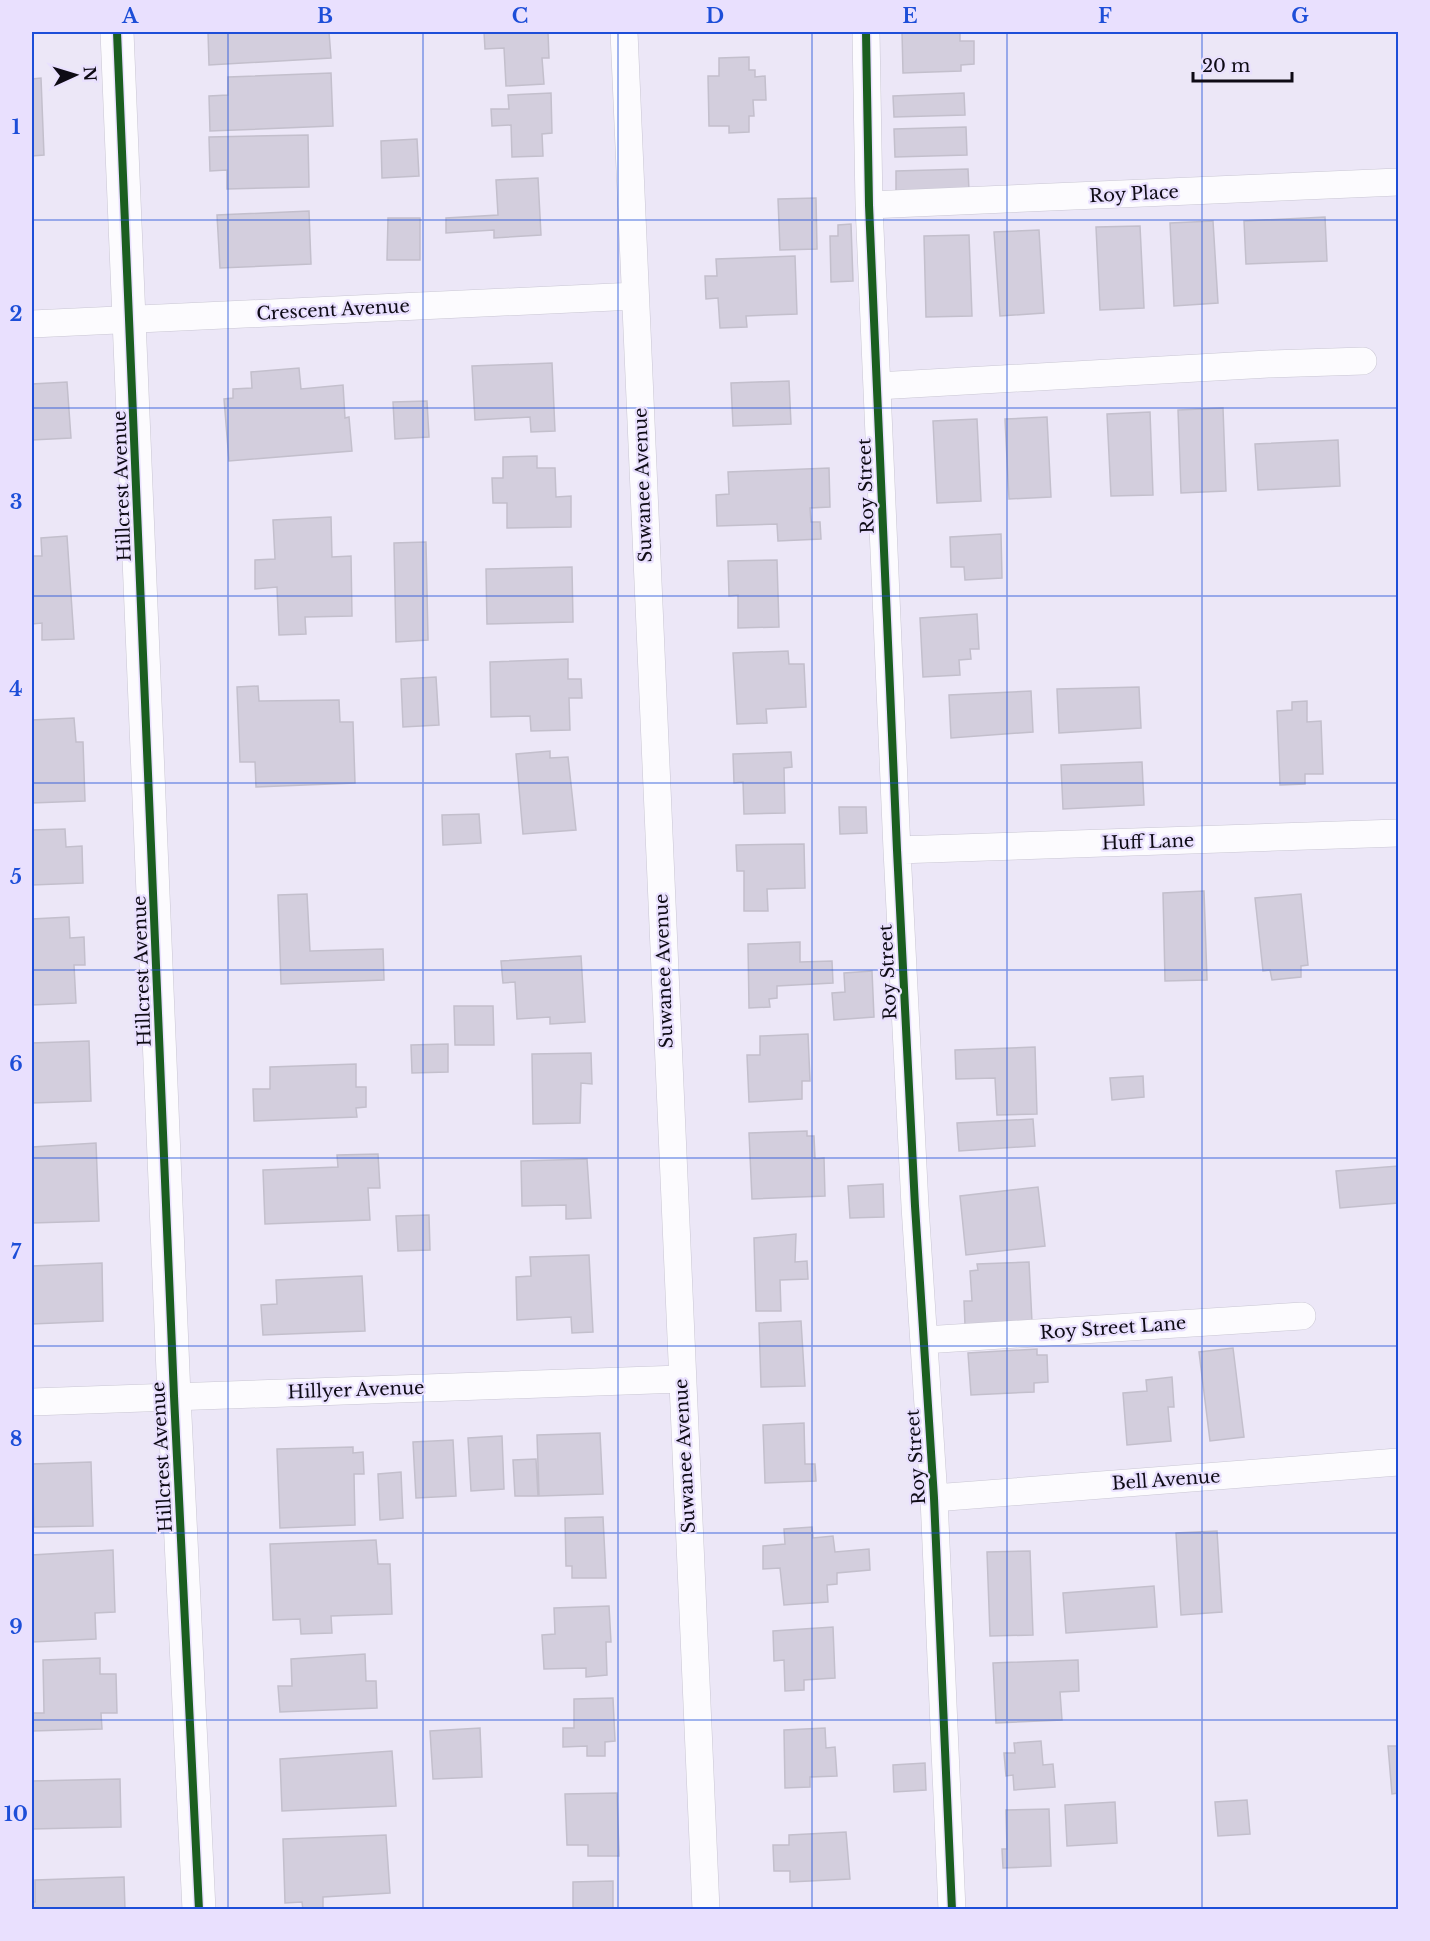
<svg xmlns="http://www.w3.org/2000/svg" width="1430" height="1941" font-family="'Libre Baskerville',serif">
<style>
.building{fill:#d3cedd;stroke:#c3bfcc;stroke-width:1.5}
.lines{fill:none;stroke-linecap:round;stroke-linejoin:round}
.street-casing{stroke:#c9c6d3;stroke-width:28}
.secondary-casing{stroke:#c9c6d3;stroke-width:34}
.street{stroke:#fcfbfe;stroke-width:27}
.secondary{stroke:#fcfbfe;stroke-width:33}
.cycleway-casing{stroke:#e9e0fe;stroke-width:11}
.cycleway{stroke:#1b5e20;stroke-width:8}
.grid{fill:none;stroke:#1d4ed8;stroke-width:1.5;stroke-opacity:0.55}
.labels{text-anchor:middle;stroke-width:4.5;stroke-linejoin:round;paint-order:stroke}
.street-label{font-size:18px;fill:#0e0b15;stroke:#e9e0fe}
.neatline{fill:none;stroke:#1d4ed8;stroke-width:2}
.grid-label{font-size:20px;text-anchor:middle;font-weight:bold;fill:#1d4ed8}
</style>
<rect width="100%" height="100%" fill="#ece7f7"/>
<path class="building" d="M208 32H329L331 58 209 65Z
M484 32H548L549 58H542L544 84 506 86 504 48 485 49Z
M902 32H960V41H974V64L961 65V71L903 73Z
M749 57V70H755V77L765 76 766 100H753L754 116H749V132L729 133V126H709L708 76H719V58Z
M331 73 333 126 210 131 209 96 228 95V77Z
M41 78 44 155 32 156V79Z
M551 93 552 133 542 134 543 156 512 157 511 125 492 126 491 109H509L508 95Z
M964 93 965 115 894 117 893 96Z
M966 127 967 155 895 157 894 129Z
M308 135 309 187 227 189V170L210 171 209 137Z
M417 139 419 176 382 178 381 141Z
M968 169 969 191 896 194V171Z
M538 178 541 235 494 238V230L446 233V218L498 215 496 180Z
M816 198 817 249 780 250 778 199Z
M309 211 311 264 220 268 217 215Z
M1325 217 1327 261 1246 264 1244 221Z
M388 218H420V260H387Z
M1213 221 1218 303 1174 306 1170 223Z
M851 224 853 281 831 282 830 236H838V225Z
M1140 226 1144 308 1100 310 1096 227Z
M1039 230 1044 313 1000 316 994 232Z
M969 235 972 316 926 317 924 236Z
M795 256 797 314 746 316 747 327 720 328 718 298 706 299 705 276H717L716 259Z
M552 363 555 431 531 432 530 417 475 420 472 366Z
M299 368 301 389 343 385 345 418 349 417 352 451 229 461 224 399 233 398V389L252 388 251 372Z
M789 381 791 424 733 426 731 383Z
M67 382 71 438 32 440V384Z
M427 401 429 437 395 439 393 402Z
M1223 408 1226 491 1181 493 1178 410Z
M1150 412 1153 495 1111 496 1107 414Z
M1047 417 1051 497 1009 499 1005 419Z
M977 419 981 501 937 503 933 421Z
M1338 440 1340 486 1258 490 1255 444Z
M537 456V468H555L556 497 571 496V527L507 528V503H493L492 478H503V457Z
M829 468 830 507 810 508 811 522H820L821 539 778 541 777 524 717 526 716 495 729 494 728 472Z
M331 517 332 557 351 556 352 616 305 617 306 634 279 635 277 587 255 589V560L275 559 273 520Z
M1001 534 1002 578 965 580 964 567H951L950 537Z
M67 536 74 639 42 640V623L32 624V556H42L41 538Z
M426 542 428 640 396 642 394 543Z
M777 560 779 627 738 628V595L729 596 728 561Z
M572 567 573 622 487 624 486 569Z
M977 614 979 649H970L971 659 959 660 960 675 923 677 920 618Z
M788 651 789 664H804L806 707 766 709 767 723 737 724 733 653Z
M568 659V679H581L582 698H569L570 730 531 731 530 716 491 717 490 662Z
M436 677 439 725 403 727 401 679Z
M258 686 259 701 339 700 340 722H353L355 783 256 787 255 762H240L237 687Z
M1139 687 1141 728 1059 733 1057 689Z
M1031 691 1033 732 951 738 949 695Z
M1307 701V722L1321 721 1323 774H1305V784L1280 785 1277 711 1292 710V702Z
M74 718 76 742H83L85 801 32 803V720Z
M550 751V758L568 757 576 830 523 834 516 754Z
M791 752 792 767 784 768 785 813 744 814 743 782 734 783 733 754Z
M1142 762 1144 805 1063 809 1061 765Z
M839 807H866L867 833 840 834Z
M479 814 481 843 443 845 442 815Z
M65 829 66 847 82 846 83 883 32 885V830Z
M804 844 805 888 767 889 768 911H744V871H737L736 845Z
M1204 891 1207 980 1165 981 1163 893Z
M307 894 310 951 383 949 384 980 281 984 278 895Z
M1301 894 1308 965 1301 966V977L1272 980 1270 970 1263 971 1255 898Z
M69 917 70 938 84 937 85 965H74L76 1003 32 1005V919Z
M800 942V962L832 961 833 983 777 986V998L769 999 770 1007 749 1008 748 944Z
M581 956 585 1022 550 1024V1017L517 1019 515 982 503 983 501 961Z
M872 971 874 1017 834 1020 832 993 845 992 844 973Z
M454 1006H493L494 1045H455Z
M808 1034 810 1081H802V1099L749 1102 747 1055H760V1036Z
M89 1041 91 1101 32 1103V1043Z
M448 1044V1072L412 1073 411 1045Z
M1035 1047 1037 1114 997 1115 995 1078 956 1079 955 1050Z
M591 1053 592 1084 581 1083 580 1123 533 1124 532 1054Z
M356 1064V1087H366V1107L356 1108 357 1117 254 1121 253 1089H270V1067Z
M1143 1076 1144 1097 1112 1100 1110 1078Z
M1033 1119 1035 1146 959 1151 957 1123Z
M807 1131V1136H814L815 1159 824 1158 825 1196 752 1199 749 1133Z
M96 1143 99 1221 32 1223V1147Z
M378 1154 380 1188H368L370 1220 265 1224 263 1170 338 1167 337 1155Z
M587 1159 591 1218 566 1219V1205L522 1206 521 1161Z
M1398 1166V1203L1340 1208 1336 1171Z
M883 1184 884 1217 850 1218 848 1186Z
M1038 1187 1045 1246 966 1255 960 1196Z
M429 1215 430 1250 398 1251 396 1216Z
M796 1234 795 1262 807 1261 808 1279 780 1280 781 1311H756L754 1238Z
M589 1255 593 1332 572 1333 571 1317 517 1320 516 1277 531 1276 530 1257Z
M1029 1262 1032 1322 965 1325 964 1301H972L970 1271 978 1270 977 1264Z
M102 1263 103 1321 32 1324V1266Z
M362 1276 365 1331 263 1335 261 1305 277 1304 276 1280Z
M801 1321 805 1386 761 1387 759 1323Z
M1233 1348 1244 1437 1210 1441 1199 1352Z
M1037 1349V1355H1047L1048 1382 1034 1383V1392L971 1395 968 1353Z
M1172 1377 1174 1407H1168L1171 1441 1127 1445 1123 1393 1147 1391 1146 1380Z
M804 1423 805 1464H815L816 1481 765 1483 763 1425Z
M600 1433 603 1494 539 1496 537 1435Z
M502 1436 504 1489 471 1491 468 1438Z
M453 1440 456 1496 416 1498 413 1442Z
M353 1447V1453L363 1452 364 1474H354L355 1525 280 1528 277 1449Z
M536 1459 538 1496H515L513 1460Z
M91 1462 93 1526 34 1527 32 1464Z
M401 1472 403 1518 380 1520 378 1474Z
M603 1517 606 1578H572V1566H566L565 1518Z
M812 1527 813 1538 833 1536 835 1552 869 1549 870 1570 837 1573V1584L827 1585 828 1602 784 1605 780 1568 763 1569V1546L785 1544 784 1529Z
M1217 1531 1222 1612 1181 1615 1176 1533Z
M376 1540 378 1564H390L392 1614 331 1616 332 1633 301 1634 300 1619 273 1620 270 1544Z
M113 1550 115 1612 95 1613 96 1639 32 1642V1555Z
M1030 1551 1033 1635 990 1636 987 1552Z
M1154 1586 1157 1627 1066 1633 1063 1593Z
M609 1606 611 1642H606L607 1675 586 1677V1668L544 1669 542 1635 555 1634 554 1608Z
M833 1627 835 1678 804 1680V1690L785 1691 784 1660 774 1661 773 1631Z
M365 1654 366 1681H376L377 1708 280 1712 278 1686H292L291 1659Z
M100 1658V1674H116L117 1713H101L102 1729 32 1731V1713H44L43 1660Z
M1078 1660 1079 1691 1060 1692 1062 1720 996 1723 993 1663Z
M613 1698 615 1741 605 1742V1756H587V1746L563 1747V1728H574V1699Z
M480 1728 482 1777 433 1779 430 1731Z
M825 1728 826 1748 835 1747 837 1776 810 1777V1787L785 1788 784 1730Z
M1041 1741 1043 1765 1053 1764 1055 1787 1014 1790 1013 1775 1006 1776 1004 1753H1015L1014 1743Z
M1388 1746H1398V1793L1392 1794Z
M392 1751 396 1806 282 1811 280 1759Z
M925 1763 926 1790 894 1792 893 1765Z
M120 1779 121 1827 32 1829V1781Z
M617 1793 619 1856H588V1845H567L565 1794Z
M1247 1800 1250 1834 1218 1836 1215 1802Z
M1115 1802 1117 1843 1067 1846 1065 1805Z
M1049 1809 1051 1866 1003 1868 1002 1849H1007L1006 1810Z
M846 1832 850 1879 790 1882V1871H774L773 1845H789V1835Z
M386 1835 390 1893 323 1897V1910H303L302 1902 285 1903 283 1839Z
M124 1877 125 1910H32V1902H35V1880Z
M613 1881V1910H573V1882Z"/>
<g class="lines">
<defs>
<path id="street" d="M624 32 706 1910
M866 32 869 205 897 850 915 1206 934 1498 952 1910
M869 205 1398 182
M32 324 635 296
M877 386 1268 364 1363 361
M897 850 1398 833
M924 1340 1302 1316
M32 1402 681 1379
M934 1498 1398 1462"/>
<path id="secondary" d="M117 32 174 1396 199 1910"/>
</defs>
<use href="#street" class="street-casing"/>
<use href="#secondary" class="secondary-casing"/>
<use href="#street" class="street"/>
<use href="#secondary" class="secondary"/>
<defs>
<path id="cycleway" d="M117 32 174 1396 199 1910
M866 32 869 205 897 850 915 1206 934 1498 952 1910"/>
</defs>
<use href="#cycleway" class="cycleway-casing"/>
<use href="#cycleway" class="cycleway"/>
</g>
<path class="grid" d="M228 32V1910M423 32V1910M618 32V1910M812 32V1910M1007 32V1910M1202 32V1910M32 220H1398M32 408H1398M32 596H1398M32 783H1398M32 970H1398M32 1158H1398M32 1346H1398M32 1533H1398M32 1720H1398"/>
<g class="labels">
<g class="street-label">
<text transform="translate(1134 194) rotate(-3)" y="6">Roy Place</text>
<text transform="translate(333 310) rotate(-3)" y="6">Crescent Avenue</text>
<text transform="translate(643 485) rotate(-92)" y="6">Suwanee Avenue</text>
<text transform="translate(122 486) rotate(-92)" y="6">Hillcrest Avenue</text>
<text transform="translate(866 486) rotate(-92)" y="6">Roy Street</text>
<text transform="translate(1148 842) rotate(-2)" y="6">Huff Lane</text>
<text transform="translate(142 971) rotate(-92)" y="6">Hillcrest Avenue</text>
<text transform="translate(664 971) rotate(-92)" y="6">Suwanee Avenue</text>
<text transform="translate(888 972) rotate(-93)" y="6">Roy Street</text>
<text transform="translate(1113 1328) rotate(-4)" y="6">Roy Street Lane</text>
<text transform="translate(356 1390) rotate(-2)" y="6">Hillyer Avenue</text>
<text transform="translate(685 1456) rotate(-93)" y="6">Suwanee Avenue</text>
<text transform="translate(162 1457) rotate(-93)" y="6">Hillcrest Avenue</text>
<text transform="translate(916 1457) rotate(-94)" y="6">Roy Street</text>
<text transform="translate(1166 1480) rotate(-4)" y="6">Bell Avenue</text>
</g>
</g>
<rect width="1430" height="1941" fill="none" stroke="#e9e0fe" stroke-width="66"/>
<g transform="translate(75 75) rotate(86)" stroke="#e9e0fe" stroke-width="4.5" paint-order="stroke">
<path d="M0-4.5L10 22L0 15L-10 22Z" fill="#0e0b15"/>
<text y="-9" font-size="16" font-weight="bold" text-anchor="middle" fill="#0e0b15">N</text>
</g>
<path d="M1193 72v9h99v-9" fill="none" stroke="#0e0b15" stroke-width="3"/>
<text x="1202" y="72" font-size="18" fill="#0e0b15" stroke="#e9e0fe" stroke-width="4.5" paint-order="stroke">20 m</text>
<rect x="33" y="33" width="1364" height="1875" class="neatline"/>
<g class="grid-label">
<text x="130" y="23">A</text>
<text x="325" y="23">B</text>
<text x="520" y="23">C</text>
<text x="715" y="23">D</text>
<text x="910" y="23">E</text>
<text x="1105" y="23">F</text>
<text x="1300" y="23">G</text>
<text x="16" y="134">1</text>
<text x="16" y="321">2</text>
<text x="16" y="509">3</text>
<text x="16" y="696">4</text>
<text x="16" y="884">5</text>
<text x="16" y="1071">6</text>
<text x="16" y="1259">7</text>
<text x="16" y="1446">8</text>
<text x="16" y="1634">9</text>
<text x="16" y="1821">10</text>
</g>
</svg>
